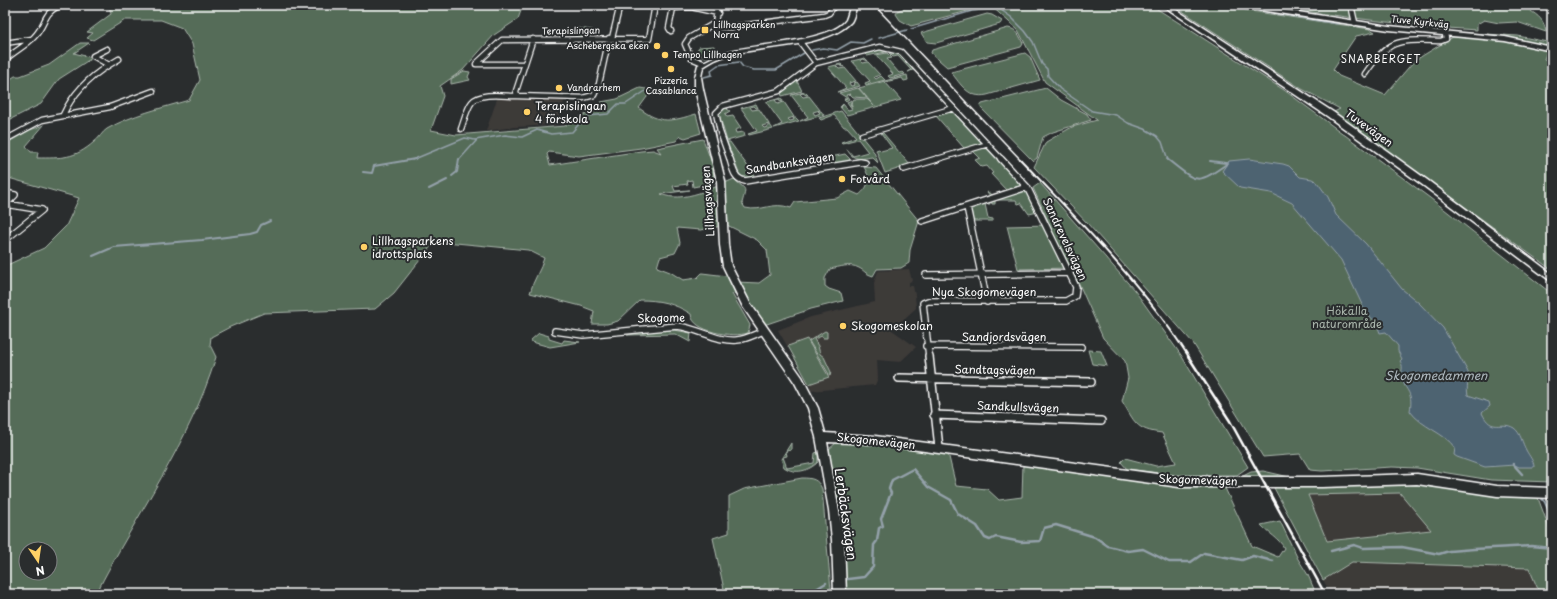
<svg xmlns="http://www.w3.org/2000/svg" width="1557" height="599" font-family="'Playpen Sans',sans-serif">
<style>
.built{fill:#3e3a39}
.green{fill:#556c58;stroke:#aab6ac;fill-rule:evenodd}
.water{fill:#4d6371;stroke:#94a1aa}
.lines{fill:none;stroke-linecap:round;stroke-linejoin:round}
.stream-far2{stroke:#94a1aa;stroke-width:1.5}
.stream-far1{stroke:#94a1aa;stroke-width:2}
.stream{stroke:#94a1aa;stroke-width:2.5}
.street-far2-casing{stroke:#fff;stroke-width:7}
.street-far1-casing{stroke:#fff;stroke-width:8}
.street-casing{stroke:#fff;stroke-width:10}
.secondary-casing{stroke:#fff;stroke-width:3}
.street-far2{stroke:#2a2d2e;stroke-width:4.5}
.street-far1{stroke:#2a2d2e;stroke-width:5.5}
.street{stroke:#2a2d2e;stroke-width:7}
.secondary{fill:#2a2d2e;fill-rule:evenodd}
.rail-far2{stroke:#fff;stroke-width:1.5}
.rail-far1{stroke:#fff;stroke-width:2}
.rail{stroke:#fff;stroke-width:2.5}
.poi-dot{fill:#ffd166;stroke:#2a2d2e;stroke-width:1.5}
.labels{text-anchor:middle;stroke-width:4;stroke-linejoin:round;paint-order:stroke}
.far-street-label{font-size:9px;fill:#fff;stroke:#2a2d2e}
.far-poi-label{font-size:9px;fill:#fff;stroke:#2a2d2e;text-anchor:start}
.far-neighbourhood-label{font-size:10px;letter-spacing:1px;fill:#fff;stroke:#2a2d2e}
.poi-label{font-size:11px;fill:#fff;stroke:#2a2d2e;text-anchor:start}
.street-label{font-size:11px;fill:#fff;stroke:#2a2d2e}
.park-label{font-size:11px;fill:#aab6ac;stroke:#2a2d2e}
.water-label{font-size:12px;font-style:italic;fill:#afb9bf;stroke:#2a2d2e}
.near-street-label{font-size:13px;fill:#fff;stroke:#2a2d2e}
</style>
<rect width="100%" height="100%" fill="#2a2d2e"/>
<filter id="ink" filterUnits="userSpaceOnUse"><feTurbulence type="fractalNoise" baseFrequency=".025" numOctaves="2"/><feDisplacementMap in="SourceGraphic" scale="8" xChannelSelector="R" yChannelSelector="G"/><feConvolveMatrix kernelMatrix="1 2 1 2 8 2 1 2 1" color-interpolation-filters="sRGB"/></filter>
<g filter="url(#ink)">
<path class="built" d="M565 98 557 125 514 127 486 131 497 99Z
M909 269 912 281 909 282V286H913L915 295 916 308 892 330 916 347 900 362 877 360 878 378 875 385 811 391 809 384 778 330 811 317 875 302 874 283 878 271Z
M1400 493 1432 530 1327 541 1308 495Z
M1352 562 1529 568 1540 594H1331L1323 580Z"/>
<path class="green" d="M109 5H523L518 19 494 35 463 70 440 86 443 96 431 130 456 135 565 126 590 111 602 107 601 102 617 99 640 88 652 90 639 108C661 125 672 121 696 114L701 133 685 138 680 136 676 141 641 148 579 156 549 152 547 154 550 165 641 151 653 150 661 153 657 148 703 139 713 166 714 183 693 187 692 180 687 181 688 184 673 186 675 191 690 190 661 194C682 204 715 187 734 179 746 191 747 185 742 203L745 208C763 212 772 201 791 208L795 202 837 198 850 191 859 195C869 187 871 179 864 167L876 168 919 221 910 250 909 263 901 268 877 269 873 276C864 273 865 271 859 268 850 263 840 267 830 269L825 278V286L829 289 841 293 843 301 811 309 764 325 741 292 732 294 750 325 748 333C733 338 692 332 691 314 674 303 659 300 640 300L618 321 607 324H592L594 311 581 306 530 293C533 280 541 270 544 258L528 250 435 241 394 293 375 309 264 313 230 327 211 337 210 345 216 357C190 443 136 514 96 594H5V266L44 248 66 226 79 198 5 177V144L30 130 44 125 26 146 31 152H38L37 158C61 158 75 159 94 142 99 139 102 132 107 129 131 115 162 108 189 100L200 80 192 44 182 28 161 20H125L93 40 87 38 93 33 87 32 111 14ZM727 225 757 240 767 250 770 275 759 283 736 282 727 276 702 273 697 278 683 280 670 272 657 267 660 257 675 253 680 243 677 228 701 230ZM26 549H50V573H26Z
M913 5H981L975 9 911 26 900 20 896 14 897 11Z
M990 5H1151L1284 90 1430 198 1552 294V482L1491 480 1417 468 1392 467 1322 471 1310 470 1300 454 1263 457 1193 343 1088 224 1034 167 1046 142 1072 127 1097 120 1045 82 1018 30Z
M1173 5H1226L1250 11 1370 29 1375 32 1356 36 1333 70 1339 76 1385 95 1414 61 1453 37 1499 40 1548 49 1544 59 1552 64V270L1334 112 1340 109 1302 89Z
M1266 5H1552V11L1539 6 1529 10C1539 16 1544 20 1546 32L1517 22 1499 23 1484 20 1477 24V30C1406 26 1336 16 1266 5Z
M987 14 992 15 1002 21 1000 24 936 43 927 42 921 33Z
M577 28 593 30 592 36 575 37Z
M1008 28C1017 29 1020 36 1023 44L1021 47 947 67 931 53 932 50Z
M1437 31 1518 36 1547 42V46L1506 38Z
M80 43H89L74 53 92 58 59 79 41 104 5 122V86L10 82 9 80 15 76H20L49 65Z
M714 46 719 52 705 57 696 52 699 47Z
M880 49 898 52 915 69 908 72 911 70 898 56 893 57 889 53H891L890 51 867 56 864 53Z
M887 53 892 58 887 59 899 73 903 72 905 74 890 78 888 76 893 74 876 55Z
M1025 53 1030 57 1040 80 987 95C969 99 961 85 951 72Z
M865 58 868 61 863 59 860 60 863 63 868 62 880 75 874 77 876 79 881 76 885 80 866 85 865 83 870 81 852 61Z
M841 64 844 67 839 65 836 66 839 69 845 68 856 81 849 83 851 86 855 85 854 83 857 82 860 86 837 92 846 88 828 67Z
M464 71 470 72 468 77 470 80 451 84V79Z
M907 75 908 80 904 81 902 78 885 82 901 100 847 115 840 107 843 104 848 110 852 109 847 102 852 100 850 104 852 107 851 103 854 99H867L874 106 859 88Z
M797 81 802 91 782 96 781 93Z
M858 88 867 98 853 97 850 94 846 95 849 99 846 101 844 99 847 98 839 93Z
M1046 88 1061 100 1087 114 1091 120 1053 132 1043 137 1037 158 1033 161 980 107 982 104Z
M805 92 808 95H806L803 93 800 94 803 97 809 96 820 110 813 112 815 115 820 113 818 111H821L824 115 800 121 808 117 791 95Z
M781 98 783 101 781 102 779 99 775 100 778 104 784 102 794 117 788 119 790 121 794 120 793 118H796L799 121 774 128 782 124 766 102Z
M756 104 758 108H756L754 106 750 107 752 110 759 109 769 124 762 126 764 128 768 127V125H770L773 129 749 135 748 134 757 131 741 108Z
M724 108H728L727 109 730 111 725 114 727 117 733 116 741 128 735 130 736 133 744 132 745 136 727 141 719 114Z
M841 111 874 152 878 163 872 157C860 159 853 161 847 149L853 156 868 152 858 139 842 143 841 142 856 137 847 127H844L834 115 821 120 819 118Z
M949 111 956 113 981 140 980 145 953 151 964 148 936 116H932Z
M881 133H883L910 165 885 173 876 150 879 149 881 151 892 148Z
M727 142H730C738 154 746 163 754 175L753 177 748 178 740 176Z
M982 147 989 149 1021 184 1020 188 991 197 987 192 993 195 1006 190 991 174 993 173 987 166 982 167 975 160 980 158 972 150Z
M845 154 850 159 849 161 832 164 826 158Z
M1040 183 1135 291 1181 355 1248 467 1237 475H1175L1127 469 1121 462 1125 458 1156 466 1176 463 1162 433C1135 430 1135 422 1122 401L1128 378 1125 361 1103 338 1072 268 1018 269 1007 226 1050 225 1033 188Z
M1023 191 1028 193 1038 212 1029 214 1021 203 1018 204 1016 200H995V204H992L991 200Z
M989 201 990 204H985L988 218 993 219V221H973L971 209 973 206Z
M674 330 691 333 690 342 675 334 627 335 647 331Z
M825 331 827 332V338H823L822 336 814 339 818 346 820 354 824 357 831 372 830 376 809 341Z
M539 333 549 336V339L562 343 564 340 580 342 550 347 532 342 531 340Z
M807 339 829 377 809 384 788 346Z
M1088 350 1101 351 1107 366 1092 364Z
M850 441 948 453 956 486 987 489 999 500 1022 497 1023 464 1224 486 1252 546 1278 557 1284 548C1279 538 1269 534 1261 525L1280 521 1298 559 1308 575 1316 594H849L845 591 842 534 829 449 836 443Z
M791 443V450L786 451 787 456 783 457 787 468 814 463 815 453 818 452V462C809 471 795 475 784 467L781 459Z
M1263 471 1294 478 1241 477 1251 472Z
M802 478C812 478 818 479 822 489L831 590 823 594H725L713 538 729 533V496L744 489Z
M1380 483H1419L1504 495 1538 498 1552 536V594H1540L1529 568 1352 562 1323 580 1273 486 1305 487ZM1400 493 1431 530 1327 541 1308 495Z"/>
<path class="water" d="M1249 159 1283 164 1289 166 1300 177 1312 179 1317 182 1328 197 1336 215 1366 244 1402 289 1419 303 1443 328 1468 372C1469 381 1466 387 1468 395L1489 402 1490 406 1482 413C1492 434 1501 420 1514 428 1521 433 1522 443 1526 450 1529 456 1534 461 1534 467H1519L1515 465 1485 467 1457 457 1454 455 1455 448C1444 432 1422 428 1410 411 1414 389 1403 391 1402 376 1401 369 1404 367 1400 361L1402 359 1398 351V346L1386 332 1380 333 1376 322 1366 313 1341 260 1292 203 1271 193 1240 188 1222 171 1229 161Z"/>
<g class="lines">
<path class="stream-far2" d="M994 5 1011 17 1025 31 1033 42 1042 64 1047 69 1048 76 1060 89 1092 111 1116 115 1128 123 1145 129 1157 136 1162 142 1168 160
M1226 5 1338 24
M911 29 972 11 999 8
M879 38 907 30
M812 50 823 48 837 50 851 42 863 43 871 39
M704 77 712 75 711 70 718 65 739 62 743 67 754 70H776L804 53
M412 160 465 138 475 140 505 135 522 137 537 130 551 134 572 132 579 124 588 120V116L608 114 618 104H626L647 90
M459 160 477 140"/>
<path class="stream-far1" d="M1167 159C1198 183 1195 186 1228 163
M1210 161 1226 163
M363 172 372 173 374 166 415 159
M452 176 457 172 459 159
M429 189 447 180
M93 256 114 247 202 240 250 234 257 232 261 225 270 221"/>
<path class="stream" d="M1513 464 1522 474
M1540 496 1545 502 1552 518
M1331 551 1354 545 1363 548 1402 547 1439 554 1449 551 1474 549 1531 546 1552 548
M848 579 864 577 873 567 874 545 877 541 879 528 883 526 881 519 891 493 889 489 892 480 913 469 928 487 951 500 958 514 977 526 985 538 990 540 996 537 1021 542 1040 541 1044 528 1056 525 1095 537 1108 546 1128 551 1143 549 1169 562H1191L1204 553 1242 560 1253 556 1273 561
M808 594 826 583"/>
<defs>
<path id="street-far2" d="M1351 5 1355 23
M712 26 731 27 824 15 829 13 835 5
M671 31 669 28 673 8 691 7 718 13
M612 38 620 5
M533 39 516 91 517 96 583 98 594 95 599 84 609 38
M5 43 32 39
M5 60C14 51 26 46 34 37 47 24 42 12 62 5
M703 63 691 58 685 44 689 38 715 23 718 5
M816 63 880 47 901 52 1002 160
M524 64H476L502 40 649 39 655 5
M109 65 119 59
M1365 74C1390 37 1399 40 1441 41L1446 39 1445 34
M63 115C73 93 88 78 109 65L93 56 107 49
M461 129C464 121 467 108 472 102 481 92 504 96 516 96
M862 135 954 108
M5 140 42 120 110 107 153 91
M730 160 720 132 716 113 723 106 779 91 816 63 800 42
M934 160 988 144"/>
<path id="street-far1" d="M730 159C733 169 734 179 745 181L860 162 865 163
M904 169 937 159
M5 182V187
M5 193 15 195 5 205
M967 207 987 302
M922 221 1027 187
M5 240 42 210 6 204
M926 275 1070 273
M555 331 583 335 677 326C698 328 717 342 737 340 747 339 755 334 764 331
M926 346 1081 347
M929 357 923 303 928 301H1066L1075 296 1076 287 1027 187 1001 159"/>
<path id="street" d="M929 356 939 448
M899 378 1091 382
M934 415 1101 421"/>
<path id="secondary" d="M851 5H857C855 10 854 18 851 22 824 51 752 44 717 59 712 61 708 64 703 67L701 77 703 89 725 181 728 245 731 266 750 303 802 377 818 408 825 433 875 436 1179 477H1322L1417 474 1497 486 1552 488V498L1497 496 1417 484 1322 487H1179L875 444 827 442 844 540 846 594H834L832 540 829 510 816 437 808 408 795 383 743 307 723 266 720 245 717 181 695 89V77L698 65C710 58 721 53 735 50 760 44 831 41 846 20 848 16 849 9 851 5Z
M1162 5H1169L1333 112 1430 182 1552 274V282L1424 186 1327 116Z
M1237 5H1252L1389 26 1505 37 1552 47V51L1505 41 1389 30 1240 7Z"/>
</defs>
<use href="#street-far2" class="street-far2-casing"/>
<use href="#street-far1" class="street-far1-casing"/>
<use href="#street" class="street-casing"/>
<use href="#secondary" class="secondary-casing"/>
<use href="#street-far2" class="street-far2"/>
<use href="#street-far1" class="street-far1"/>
<use href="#street" class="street"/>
<use href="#secondary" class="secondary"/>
<path class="rail-far2" d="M874 5 1021 160"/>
<path class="rail-far1" d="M1020 159C1080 222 1142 284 1189 357"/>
<path class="rail" d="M1188 356 1230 421 1325 594"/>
</g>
</g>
<g class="poi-dot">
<rect x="701" y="26" width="8" height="8" rx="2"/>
<circle cx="657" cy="46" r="4"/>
<circle cx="665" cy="55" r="4"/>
<circle cx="671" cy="69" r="4"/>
<circle cx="559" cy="88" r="4"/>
<circle cx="527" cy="112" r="4"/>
<circle cx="842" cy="179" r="4"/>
<circle cx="364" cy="247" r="4"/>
<circle cx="843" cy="326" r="4"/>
</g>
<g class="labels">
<g class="far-street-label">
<text transform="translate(1420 22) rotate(6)" y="3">Tuve Kyrkväg</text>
<text transform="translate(571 31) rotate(-1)" y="3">Terapislingan</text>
</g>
<g class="far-poi-label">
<text x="713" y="28">Lillhagsparken<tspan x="713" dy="10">Norra</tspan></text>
<text x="649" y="49" text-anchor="end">Aschebergska eken</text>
<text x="673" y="58">Tempo Lillhagen</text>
<text x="671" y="84" text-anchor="middle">Pizzeria<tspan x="671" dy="10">Casablanca</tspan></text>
<text x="567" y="91">Vandrarhem</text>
</g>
<g class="far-neighbourhood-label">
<text x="1381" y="63">SNARBERGET</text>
</g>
<g class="poi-label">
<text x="535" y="110">Terapislingan<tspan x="535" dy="13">4 förskola</tspan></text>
<text x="850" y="183">Fotvård</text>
<text x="372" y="245">Lillhagsparkens<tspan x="372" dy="13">idrottsplats</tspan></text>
<text x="851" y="330">Skogomeskolan</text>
</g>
<g class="street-label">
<text transform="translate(1369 128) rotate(36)" y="4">Tuvevägen</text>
<text transform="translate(790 163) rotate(-9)" y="4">Sandbanksvägen</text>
<text transform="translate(708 201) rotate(-94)" y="4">Lillhagsvägen</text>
<text transform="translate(1065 239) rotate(65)" y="4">Sandrevelsvägen</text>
<text x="984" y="296">Nya Skogomevägen</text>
<text transform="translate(661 318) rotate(-1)" y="4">Skogome</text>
<text x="1004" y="341">Sandjordsvägen</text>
<text transform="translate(995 370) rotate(1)" y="4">Sandtagsvägen</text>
<text transform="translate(1018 407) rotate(2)" y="4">Sandkullsvägen</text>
<text transform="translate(876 441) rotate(6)" y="4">Skogomevägen</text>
<text transform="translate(1198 480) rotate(2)" y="4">Skogomevägen</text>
</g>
<g class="park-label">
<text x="1347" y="315">Hökälla<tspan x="1347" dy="13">naturområde</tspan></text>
</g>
<g class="water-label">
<text x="1436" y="380">Skogomedammen</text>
</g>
<g class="near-street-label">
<text transform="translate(846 514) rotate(82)" y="5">Lerbäcksvägen</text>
</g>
</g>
<rect width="1557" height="599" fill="none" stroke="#2a2d2e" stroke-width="20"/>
<rect x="10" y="10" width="1537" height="579" fill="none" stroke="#fff" stroke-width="1.5" filter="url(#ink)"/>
<g transform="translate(38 561) rotate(167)"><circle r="19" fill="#2a2d2e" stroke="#7f8182"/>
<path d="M0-3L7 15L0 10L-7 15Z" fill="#ffd166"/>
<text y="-6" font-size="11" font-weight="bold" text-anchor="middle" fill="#ffffff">N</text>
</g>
</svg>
